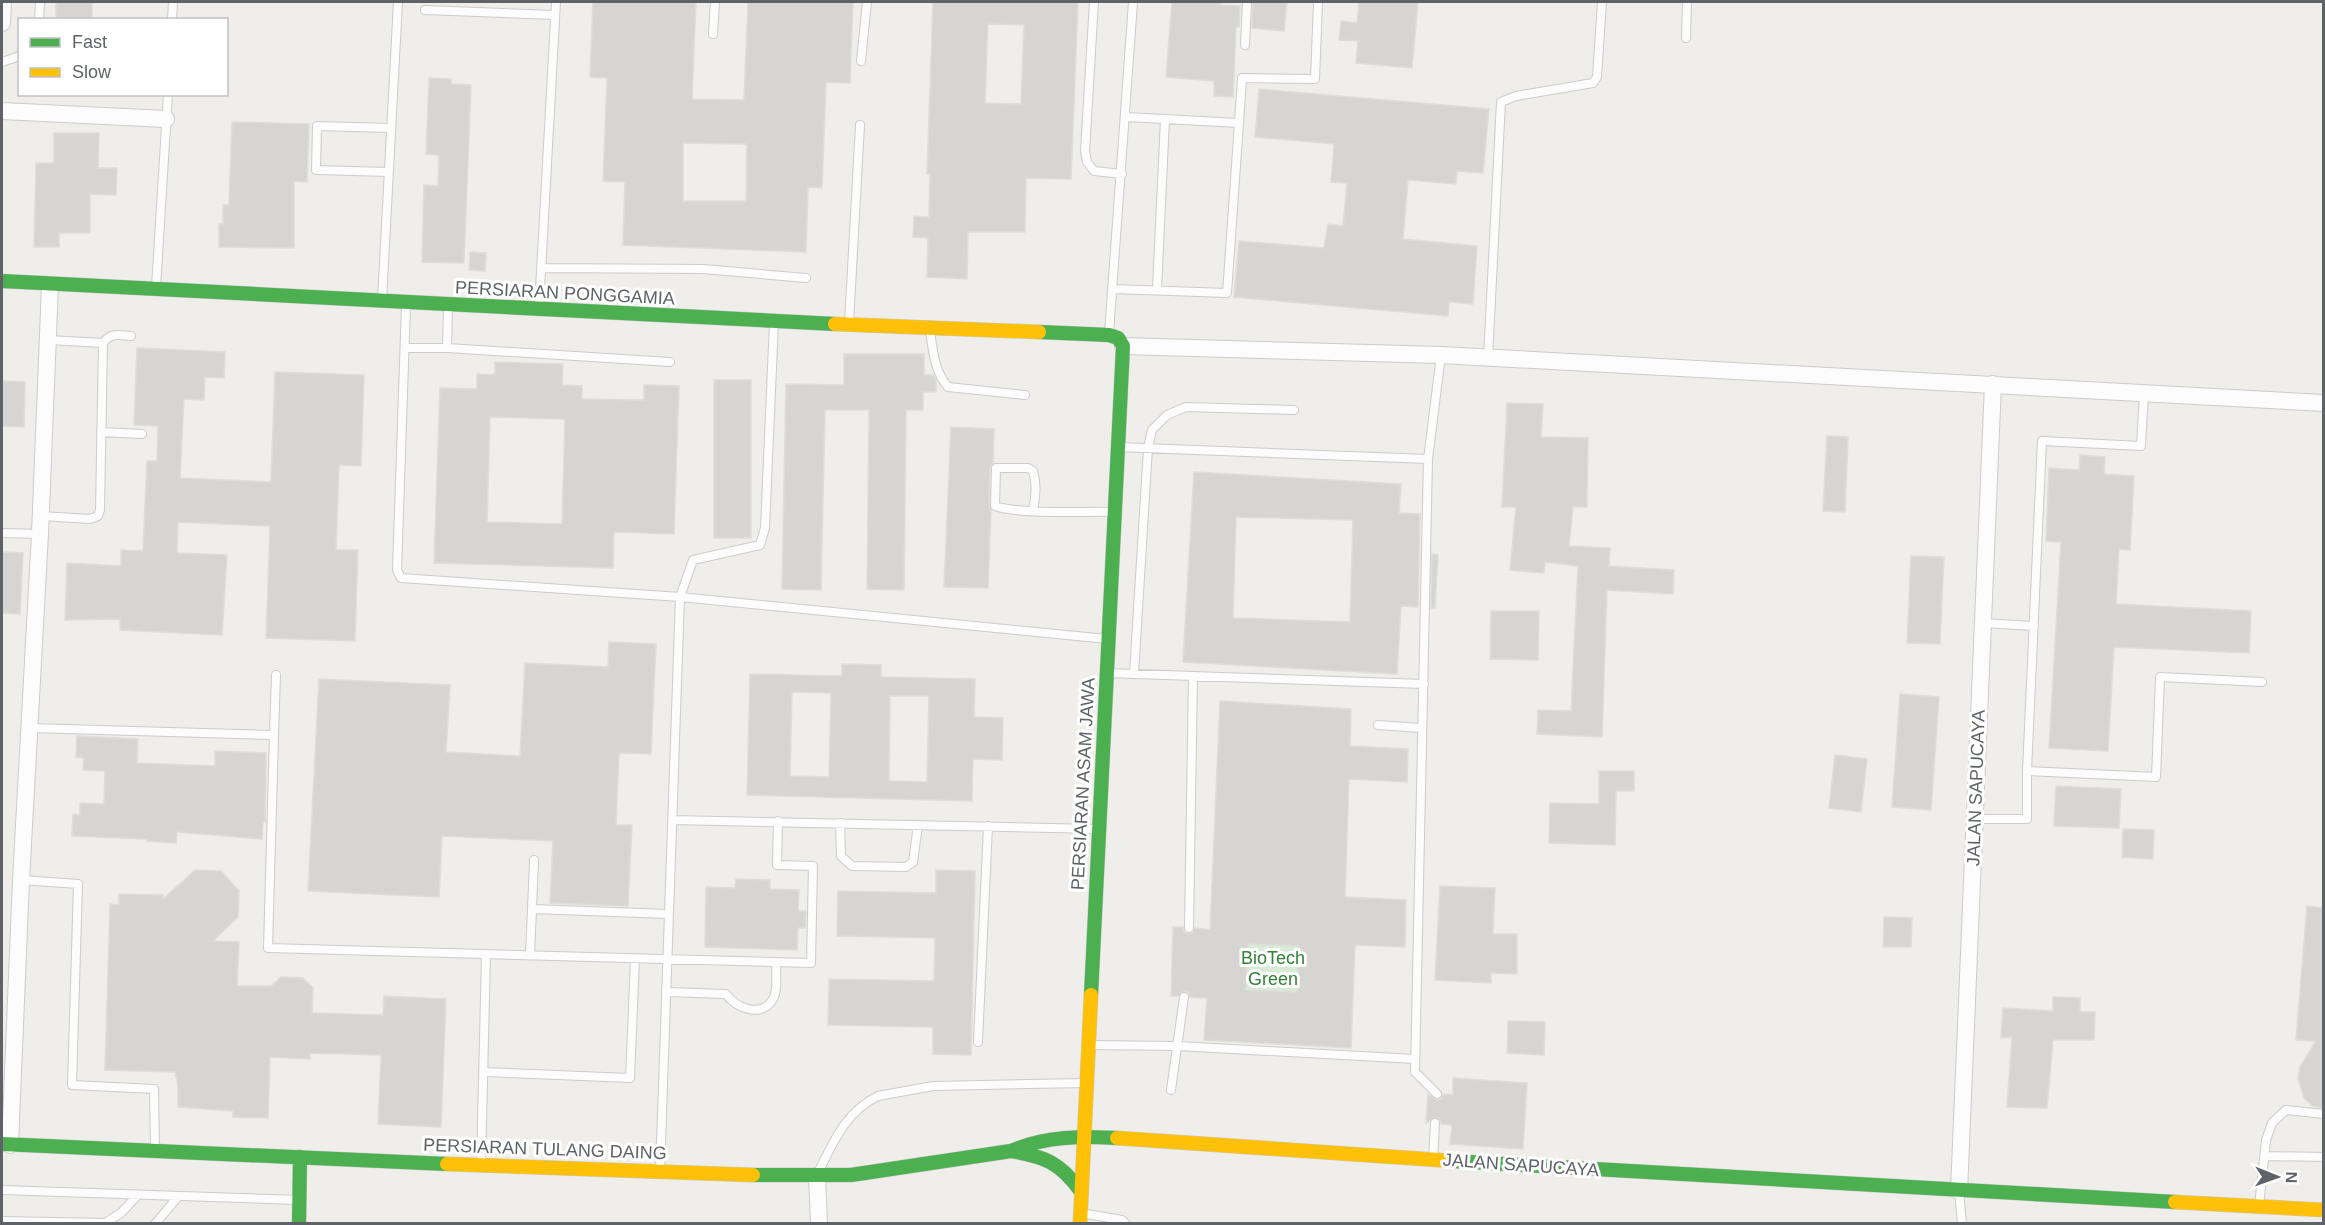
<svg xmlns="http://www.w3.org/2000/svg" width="2325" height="1225" font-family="Helvetica,sans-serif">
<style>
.green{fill:#d8ebd6}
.building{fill:#d6d5d3;stroke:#deddd9;stroke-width:1.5;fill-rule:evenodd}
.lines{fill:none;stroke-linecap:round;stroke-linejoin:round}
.lane-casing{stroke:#cbcccc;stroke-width:10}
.street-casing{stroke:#cbcccc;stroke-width:18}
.fast-casing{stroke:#cacacb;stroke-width:15}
.slow-casing{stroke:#cacacb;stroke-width:15}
.lane{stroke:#fdfcfc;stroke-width:8}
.street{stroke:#fdfcfc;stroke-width:16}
.fast{stroke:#4caf50;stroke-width:14}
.slow{stroke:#ffc107;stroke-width:14}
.labels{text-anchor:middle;stroke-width:6;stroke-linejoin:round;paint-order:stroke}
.street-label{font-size:18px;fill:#5f6368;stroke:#fff}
.park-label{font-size:18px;fill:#348238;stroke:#fff}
</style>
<rect width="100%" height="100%" fill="#efeeea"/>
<path class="green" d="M1248 944 1299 946 1297 992 1246 990Z"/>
<path class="building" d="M56 2H92V20H56Z
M593 2H696L692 99 744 100 748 2H853L850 83 826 82 822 188 808 187 806 252 623 245 625 182 603 181 607 78 590 77ZM683 143 747 144 746 201H683Z
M933 2H1078L1071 179 1026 178 1025 232H968L967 279 927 277 928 238 913 237 914 216 929 217 930 174H927ZM988 24 1024 25 1021 104 985 103Z
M1172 2H1221L1220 5 1240 6 1239 27H1236L1233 97 1214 96V81L1166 77Z
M1253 2H1287L1284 31 1252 28Z
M1359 2H1418L1412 68 1356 63 1358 41 1339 40 1341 21 1357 23Z
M429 78 451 79V84L471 85 464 263 422 262 424 185 438 186 439 155 426 154Z
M1259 89 1489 109 1483 173 1457 171 1456 184 1408 180 1403 239 1477 246 1473 304 1449 302 1448 316 1234 297 1239 241 1324 248 1328 224 1343 226 1347 183 1331 182 1334 144 1255 137Z
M232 122 309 124 307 182 294 181V248L219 247V224H223V205H229Z
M54 133H99L98 168H117L116 195 90 194V233H59V247H34L36 163H54Z
M470 252 486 253 485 271 469 270Z
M137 348 225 352 224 378 205 377 204 400 184 399 180 478 271 482 275 372 364 375 361 466 339 465 336 550H358L355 641 266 638 270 526 178 522 177 553 227 555 222 635 120 630V619L65 620 67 563 121 566V550L143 551 147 461H157L158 426 134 425Z
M844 354H924V375H933L936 380V392H923V410H906L904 590 867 589 869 410H825L821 590 782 589 786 384 844 385Z
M495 362 563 364 562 385 582 386V399L644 400V385L679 386 674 534 614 532 613 568 434 563 440 388 477 389V374L495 375ZM490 417 565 419 562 524 487 522Z
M714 380H751V538H714Z
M2 381 25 382 24 427 2 426Z
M1507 403 1543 404 1541 437 1588 438 1587 507H1573L1569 546 1610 548 1609 566 1674 570 1673 594 1607 590 1602 737 1537 734 1538 710 1571 711 1578 566 1545 562 1544 573 1510 570 1516 507H1502Z
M951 427 994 429 993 462 990 468 989 506 991 511 988 588 944 587Z
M1827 436 1848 437 1845 512 1823 511Z
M2080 455 2105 457 2104 474 2134 476 2130 550 2119 549 2116 604 2251 611 2249 653 2114 647 2108 751 2049 748 2061 542 2046 541 2049 468 2079 470Z
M1194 472 1401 484 1399 513 1420 514 1418 607 1401 606 1397 674 1183 662ZM1236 517 1353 520 1350 622 1233 618Z
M2 552 23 553 20 614 2 613Z
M1432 554 1438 555 1435 608H1431Z
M1911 556 1944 557 1940 644 1907 643Z
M1491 611H1539L1538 660 1490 659Z
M609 642 656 644 651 754 619 753 616 825H632L628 906 550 903 553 841 442 836 439 897 308 891 319 679 450 685 446 752 520 756 525 663 608 667Z
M842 664 881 665V677L975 679 974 717 1003 718 1002 760 973 759 972 801 747 795 750 674 842 676ZM792 692 831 693 829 777 790 776ZM890 696H929L927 782 889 781Z
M1900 694 1939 697 1931 810 1892 807Z
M1220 701 1351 709 1350 746 1408 749 1407 782 1349 779 1345 897 1406 900 1405 947 1355 945 1351 1048 1204 1040 1207 998 1190 997 1188 992 1184 991 1178 996H1171L1173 927H1183L1184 932 1188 934 1193 933 1195 928 1210 930ZM1248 944 1299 946 1297 992 1246 990Z
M77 736 138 739 137 763 215 766V751L266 753 265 822H263L262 839 177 832 176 843 147 841V839L72 836 73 814 80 815V803L104 804 105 771 83 770 84 758 76 757Z
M1835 755 1867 759 1861 812 1829 808Z
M1599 771H1634V791H1616L1615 845 1549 843 1550 803 1599 804Z
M2056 786 2121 789 2119 828 2054 826Z
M2123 829 2154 830 2153 859 2122 857Z
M195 870 221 871 239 891 238 917 213 941 239 942 237 986H271L281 977 303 978 313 988 312 1013 383 1015 384 996 446 999 441 1127 378 1124 381 1055 310 1053V1059L270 1057 268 1118 233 1117V1111L178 1107V1086L175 1072 105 1070 110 904 119 905V894L163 895V899Z
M936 870 975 871 971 1055 933 1054V1027L828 1025 829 979 934 981 935 938 837 936 838 891 936 893Z
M736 879 770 880V889L799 890 798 911H806L805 928H798L797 950 705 947 706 887 735 888Z
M1440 886 1495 888 1493 934H1517V974L1491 973V983L1435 980Z
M2307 906 2324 908V1108L2313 1106 2304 1098 2298 1078 2300 1067 2316 1041 2296 1040Z
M1884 917 1912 918 1911 947H1883Z
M2053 997 2080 998V1012H2095L2094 1040H2053L2047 1108 2007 1107 2012 1037 2001 1038 2003 1008 2053 1011Z
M1508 1021 1545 1022 1544 1055 1507 1053Z
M1453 1078 1527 1083 1523 1149 1450 1144 1452 1125 1441 1124 1440 1120 1436 1117 1426 1123 1428 1094 1436 1100 1441 1099 1443 1094 1453 1095Z"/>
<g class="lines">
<defs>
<path id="lane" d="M1094 2 1085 151 1087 162 1094 171 1122 174
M425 10 555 15
M39 20 40 2
M172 20 173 2
M713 34 715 2
M1686 38 1687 2
M1245 45 1247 2
M861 61 867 2
M2 62 20 56
M1239 123 1242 78 1315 79 1318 2
M389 172 316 170 317 126 391 128
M542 268 703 269 806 278
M156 287 168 94
M1113 289 1227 293 1239 123 1126 117
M1157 289 1165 119
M382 300 398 2
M406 305 397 570 401 578 680 597 1107 639
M539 307 556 2
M849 323 860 125
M930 331C933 350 934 371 948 387L1025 395
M1109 333 1133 2
M48 340 103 343
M405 348H447L448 307
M447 348 670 362
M1488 358 1501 102 1516 96 1593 83 1597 77 1602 2
M2144 393 2141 446 2042 441 2027 771 2156 777 2160 677 2262 682
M101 432 142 434
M1118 447 1428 459
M1033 510C1036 497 1037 484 1033 471L1028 468H996L995 506C1022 515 1084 511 1114 512
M41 516 90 519 98 516 100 510 103 343C111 332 119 335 131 336
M2 533 40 534
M1983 623 2034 626
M1107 673 1424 684
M1134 674 1148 448 1152 430 1167 415 1186 407 1294 410
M1378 725 1421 728
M30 728 274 735 268 948 811 963 813 866 777 865 778 821
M274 735 276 675
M1975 819H2027V771
M673 820 1098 829
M840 823 841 856 852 866 906 867 913 862 918 825
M534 860 532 909 669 914
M21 880 78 884 72 1085 154 1089 155 1149
M1189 928 1193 676
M530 956 532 909
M666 992 726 994C736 1009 764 1019 774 997 778 988 776 973 776 963
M978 1042 988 826
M1089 1045 1178 1046 1415 1059
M483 1072 630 1078 635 959
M1171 1090 1184 997
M1437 1094 1415 1072 1428 459 1441 355
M2264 1156 2324 1157
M1433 1159 1435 1123
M481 1164 486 955
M660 1172 680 597 693 560 760 545 765 528 774 322
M818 1173C833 1143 845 1112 878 1096L933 1086 1085 1083
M2 1190 298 1200
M1959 1191 1962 1224
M2259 1206 2266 1140 2272 1123 2286 1110 2324 1114
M1081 1213 1122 1220 1126 1224
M2 1221 105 1223 121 1213 137 1196
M155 1224 177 1198"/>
<path id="street" d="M2 23 3 2
M2 111 166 119
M1123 346 1441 355 2324 403
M10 1145 21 880 40 534 50 285
M817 1176 819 1224
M1959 1191 1993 384"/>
<path id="fast" d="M2 281 835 324
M1039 332 1109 335 1118 338 1123 346 1091 995
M2 1144 447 1164
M1012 1151C1045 1157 1059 1162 1080 1190
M1453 1161 2175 1202
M753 1175H851L1011 1151C1045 1136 1081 1136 1117 1138
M299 1224 300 1157"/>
<path id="slow" d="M835 324 1039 332
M1117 1138 1453 1161
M447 1164 753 1175
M2175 1202 2324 1210
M1080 1224 1091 995"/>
</defs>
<use href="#lane" class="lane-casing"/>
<use href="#street" class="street-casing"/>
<use href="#fast" class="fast-casing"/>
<use href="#slow" class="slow-casing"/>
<use href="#lane" class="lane"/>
<use href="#street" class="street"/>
<use href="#fast" class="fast"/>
<use href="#slow" class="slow"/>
</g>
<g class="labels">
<g class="street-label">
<text transform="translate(565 293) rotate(3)" y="6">PERSIARAN PONGGAMIA</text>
<text transform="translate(1083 784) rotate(-87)" y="6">PERSIARAN ASAM JAWA</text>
<text transform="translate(1976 788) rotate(-88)" y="6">JALAN SAPUCAYA</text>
<text transform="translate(545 1149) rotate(2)" y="6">PERSIARAN TULANG DAING</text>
<text transform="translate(1521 1165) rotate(4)" y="6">JALAN SAPUCAYA</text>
</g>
<g class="park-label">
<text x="1273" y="964">BioTech<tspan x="1273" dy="21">Green</tspan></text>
</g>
</g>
<rect width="2325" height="1225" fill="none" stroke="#5f6368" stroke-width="6"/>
<rect x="18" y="18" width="210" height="78" fill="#ffffff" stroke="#bfc1c3" stroke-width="1.5"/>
<rect x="30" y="38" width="30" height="9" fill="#4caf50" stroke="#bfc1c3" stroke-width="1.5"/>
<text x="72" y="48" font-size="18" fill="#5f6368">Fast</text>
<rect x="30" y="68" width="30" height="9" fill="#ffc107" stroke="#bfc1c3" stroke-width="1.5"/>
<text x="72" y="78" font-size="18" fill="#5f6368">Slow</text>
<g transform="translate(2277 1177) rotate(91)" stroke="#ffffff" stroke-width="4.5" paint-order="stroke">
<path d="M0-4.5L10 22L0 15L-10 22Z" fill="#5f6368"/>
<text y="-9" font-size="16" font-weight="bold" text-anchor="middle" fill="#5f6368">N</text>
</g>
</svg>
